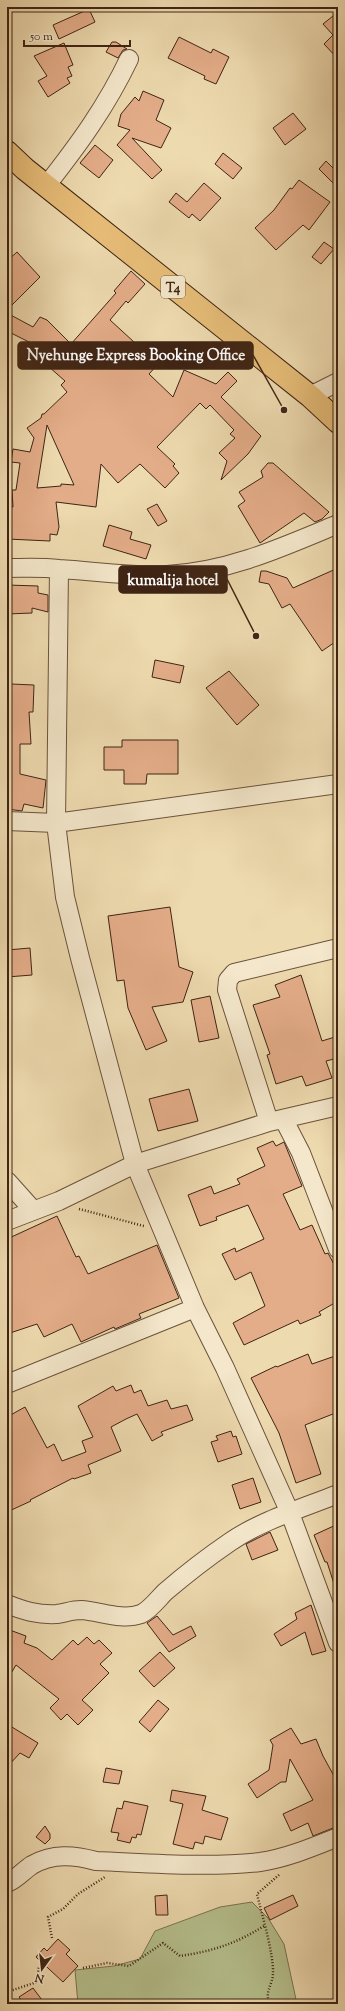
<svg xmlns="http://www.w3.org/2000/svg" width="345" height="2011" font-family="'Sorts Mill Goudy',serif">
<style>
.green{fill:#b5c08d;stroke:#7a7250}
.building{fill:#e4ad89;stroke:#3f2414;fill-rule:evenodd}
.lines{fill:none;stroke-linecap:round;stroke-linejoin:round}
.minor-casing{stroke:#6b523b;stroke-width:20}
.highway-casing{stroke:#3f2414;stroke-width:24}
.path{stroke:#3f2414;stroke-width:2.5;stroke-dasharray:1 2;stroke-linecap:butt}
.minor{stroke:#f4e7cb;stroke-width:18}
.highway{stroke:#e7bd78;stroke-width:22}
.labels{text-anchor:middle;stroke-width:3;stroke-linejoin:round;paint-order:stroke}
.shield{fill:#f4e7cb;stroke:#755e4b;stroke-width:1}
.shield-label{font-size:13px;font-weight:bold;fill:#3f2414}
.leader{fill:none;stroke:#3f2414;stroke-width:1.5}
.callout-dot{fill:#3f2414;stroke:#f4e7cb;stroke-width:1.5}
.callout{fill:#3f2414;stroke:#3f2414;stroke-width:1.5}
.callout-label{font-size:15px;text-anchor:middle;font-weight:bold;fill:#fff}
</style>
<rect width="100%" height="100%" fill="#eedaaf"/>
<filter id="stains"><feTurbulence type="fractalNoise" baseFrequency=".005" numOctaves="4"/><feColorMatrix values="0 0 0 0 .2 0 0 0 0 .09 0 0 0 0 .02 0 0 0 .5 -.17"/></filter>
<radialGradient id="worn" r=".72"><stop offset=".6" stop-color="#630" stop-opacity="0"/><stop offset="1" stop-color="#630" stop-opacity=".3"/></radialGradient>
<path class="green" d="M252 1902 268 1918 284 1944 297 2004H78L75 1970 114 1966 140 1959 155 1931 220 1907Z"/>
<path class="building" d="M89 9 95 22 59 39 53 25Z
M338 12V59L324 44 333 35 323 24Z
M179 37 211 53 213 49 229 57 216 84 204 79 205 76 168 58Z
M112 42H116L127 49 123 50 118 58 106 52Z
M64 43 73 65 68 67 72 76 67 78 70 83 48 97 38 81 47 76 34 56Z
M143 91 164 100 156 120 171 128 161 148 132 138 162 170 152 179 117 145 130 130 118 126 121 114 135 97 139 101Z
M293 113 306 129 285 145 273 128Z
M95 145 113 160 99 178 80 163Z
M223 153 242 168 233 179 215 164Z
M326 161 338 173V188L319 169Z
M299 180 330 202 309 230 303 225 276 250 255 228 274 210 290 188 292 189Z
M204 183 221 198 200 221 192 214 189 218 169 202 176 193 187 202Z
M324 242 334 249 321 264 312 257Z
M17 252 40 277 7 310V261Z
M131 271 145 284 128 303 126 301 110 320 158 364 149 374 173 397 184 370 216 384 228 372 237 381 221 397 261 436 248 454 221 480 227 461 219 453 235 438 230 434 234 430 210 405 206 409 200 403 157 447 175 464 173 466 179 473 165 488 140 464 118 483 101 464 96 507 56 502 59 527 57 535 50 534V541L7 539V506L13 507 12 490H16L20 463 11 462 13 449 30 452 34 438 27 428 41 418 42 414H44L67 392 61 385 65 381 32 352 37 346 7 331V313L33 327 40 317 47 320 71 344 116 293 114 291ZM47 425 74 485 61 484V486L37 488Z
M268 463H273L329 512 322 519 315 522 304 513 260 543 238 506 245 501 239 492 263 477 261 471Z
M157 504 167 521 158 526 147 509Z
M109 525 132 532 130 539 151 545 146 559 103 546Z
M338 568V640L322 651 290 604 282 608 269 584 259 582 261 571H266L287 578 293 588Z
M7 585 38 586V593L48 595V612L32 608V613L7 614Z
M155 660 184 666 180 683 152 677Z
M229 671 259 705 237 725 206 688Z
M11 684 34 685 33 712H29L31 744H20V774L46 780 43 808 24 804 22 811 7 809V716H10Z
M122 740H178V774H147L146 784H124V770H104V747H122Z
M170 907 179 967 193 972 183 1002 152 1007 167 1041 146 1050 128 1008 124 980 117 981 108 916Z
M30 948 32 975 7 977V950Z
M301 975 322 1041 338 1036V1058L326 1061 332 1078 306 1086 302 1076 276 1084 267 1055 270 1054 253 1005 280 997 275 985Z
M210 996 219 1038 199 1042 191 1000Z
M189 1089 198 1121 158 1131 149 1099Z
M273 1141 276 1146 284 1142 302 1186 283 1194 300 1230 312 1225 325 1254 328 1253 338 1272V1301L319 1312 321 1315 300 1324 298 1320 244 1345 233 1323 265 1306 251 1272 235 1280 222 1254 235 1248 236 1252 264 1239 248 1205 216 1217 217 1220 200 1226 188 1195 211 1186 214 1194 240 1184 237 1179 265 1166 257 1148Z
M57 1216 76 1257 79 1256 88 1274 157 1245 179 1298 139 1314 141 1318 115 1329 114 1327 81 1342 72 1324 44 1337 37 1324 7 1334V1239Z
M308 1354 312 1364 338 1355V1412L305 1425 321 1474 296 1483 279 1433 251 1378 276 1366 277 1367Z
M131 1385 134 1393 141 1390 148 1406 167 1400 171 1409 187 1405 193 1420 161 1432 163 1435 152 1441 137 1414 126 1419 111 1427 121 1451 88 1465 91 1473 74 1479 73 1478 30 1500 31 1501 7 1512V1417L25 1407 47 1448 54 1444 62 1461 86 1452 82 1441 93 1437 78 1406 113 1386 116 1391Z
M231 1431 233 1437 236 1436 242 1454 218 1462 211 1442 218 1440 216 1436Z
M253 1478 261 1502 240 1509 232 1485Z
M338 1524V1587H335L327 1562H325L314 1535Z
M270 1532 278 1550 252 1560 246 1544Z
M311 1605 326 1651 312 1655 305 1632 281 1646 274 1634 297 1619 295 1613Z
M157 1616 173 1635 191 1626 196 1636 169 1652 147 1623Z
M7 1629 26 1636 24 1643 37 1648 52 1660 73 1640 78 1645 87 1637 94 1644 99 1640 112 1653 100 1664 109 1673 82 1700 93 1710 78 1725 67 1714 61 1720 50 1708 59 1699 16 1665 7 1680Z
M160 1652 175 1668 154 1687 139 1671Z
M158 1700 169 1709 150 1732 139 1722Z
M7 1724 38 1743 29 1758 20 1753 7 1767Z
M291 1728 301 1744 316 1739 323 1756 334 1776 338 1774V1826L313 1836 308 1823 291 1831 283 1814 313 1800 290 1759 286 1782H281L257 1798 248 1784 269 1770 273 1745 270 1740Z
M106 1768 122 1771 119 1784 103 1782Z
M172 1790 206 1796 202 1810 228 1818 221 1840 205 1836 203 1844 195 1842 193 1849 173 1844 183 1804 170 1801Z
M124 1801 148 1806 141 1835 137 1834 136 1838 132 1837 130 1843 117 1840 119 1833 111 1832 117 1808 122 1809Z
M45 1826 50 1834V1839L45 1844 36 1837Z
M167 1895 168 1915H156L155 1896Z
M293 1895 298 1906 270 1920 264 1908Z
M58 1939 70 1950 66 1954 78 1966 63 1982 36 1957 44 1948 47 1951Z
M33 1988 45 2004H24L19 1997Z"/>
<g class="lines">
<defs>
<path id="minor" d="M46 186C79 144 106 107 129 59
M310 396 338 382
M7 568C24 568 41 567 59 569 95 571 130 577 167 575 228 572 283 547 338 524
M59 569 56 823 65 897 80 958 135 1164 195 1308 225 1368 290 1513 338 1643
M7 821 56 823 338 784
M284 1120 301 1153 338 1249
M269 1122 227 990 228 980 234 973 338 948
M7 1181 33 1210
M7 1221 59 1201 135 1164 269 1122 338 1106
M7 1384 195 1308
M7 1604C24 1611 38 1615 57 1614 65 1613 72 1610 81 1610 100 1611 121 1621 141 1614 150 1610 158 1599 165 1592 186 1574 208 1557 230 1542 260 1521 303 1508 338 1494
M7 1883C17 1879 24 1870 32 1865 53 1853 74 1855 96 1861 148 1863 208 1868 260 1862 287 1858 313 1847 338 1837"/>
<path id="highway" d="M7 152 25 169 310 396 338 422"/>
</defs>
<use href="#minor" class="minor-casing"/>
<use href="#highway" class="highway-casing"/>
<path class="path" d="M79 1209 144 1226
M52 1938 48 1917 63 1909 78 1894 105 1877
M83 1968 107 1963 129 1966 163 1943 180 1956C213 1951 235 1944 264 1926
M7 1992 37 1982 39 1966
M270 2004C264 1993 272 1986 273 1974 274 1955 262 1915 257 1894L280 1874"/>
<use href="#minor" class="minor"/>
<use href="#highway" class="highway"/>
</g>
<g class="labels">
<rect class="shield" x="161" y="276" width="24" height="22" rx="3"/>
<g class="shield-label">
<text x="173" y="292">T4</text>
</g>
</g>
<path class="leader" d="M284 410L253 355M256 636L227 579"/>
<g class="callout-dot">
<circle cx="284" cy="410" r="4"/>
<circle cx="256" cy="636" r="4"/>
</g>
<g class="callout">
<rect x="18" y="342" width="235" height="27" rx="4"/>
<rect x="119" y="566" width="108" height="27" rx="4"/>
</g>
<g class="callout-label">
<text x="136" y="360">Nyehunge Express Booking Office</text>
<text x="173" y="585">kumalija hotel</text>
</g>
<rect width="345" height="2011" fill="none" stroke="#eedaaf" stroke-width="24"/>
<rect x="8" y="8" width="329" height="1995" fill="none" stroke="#3f2414" stroke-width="2"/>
<rect x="12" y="12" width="321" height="1987" fill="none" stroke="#3f2414"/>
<g transform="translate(42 1969) rotate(195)" stroke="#f4e7cb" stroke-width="3" paint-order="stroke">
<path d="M0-3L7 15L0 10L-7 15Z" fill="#3f2414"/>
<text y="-6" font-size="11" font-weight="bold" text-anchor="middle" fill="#3f2414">N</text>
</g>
<path d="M24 40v6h106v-6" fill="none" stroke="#3f2414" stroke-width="2"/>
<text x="30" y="40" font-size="12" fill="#3f2414" stroke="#f4e7cb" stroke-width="3" paint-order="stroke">50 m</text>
<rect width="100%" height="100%" filter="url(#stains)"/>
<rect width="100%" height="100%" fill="url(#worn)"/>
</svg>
